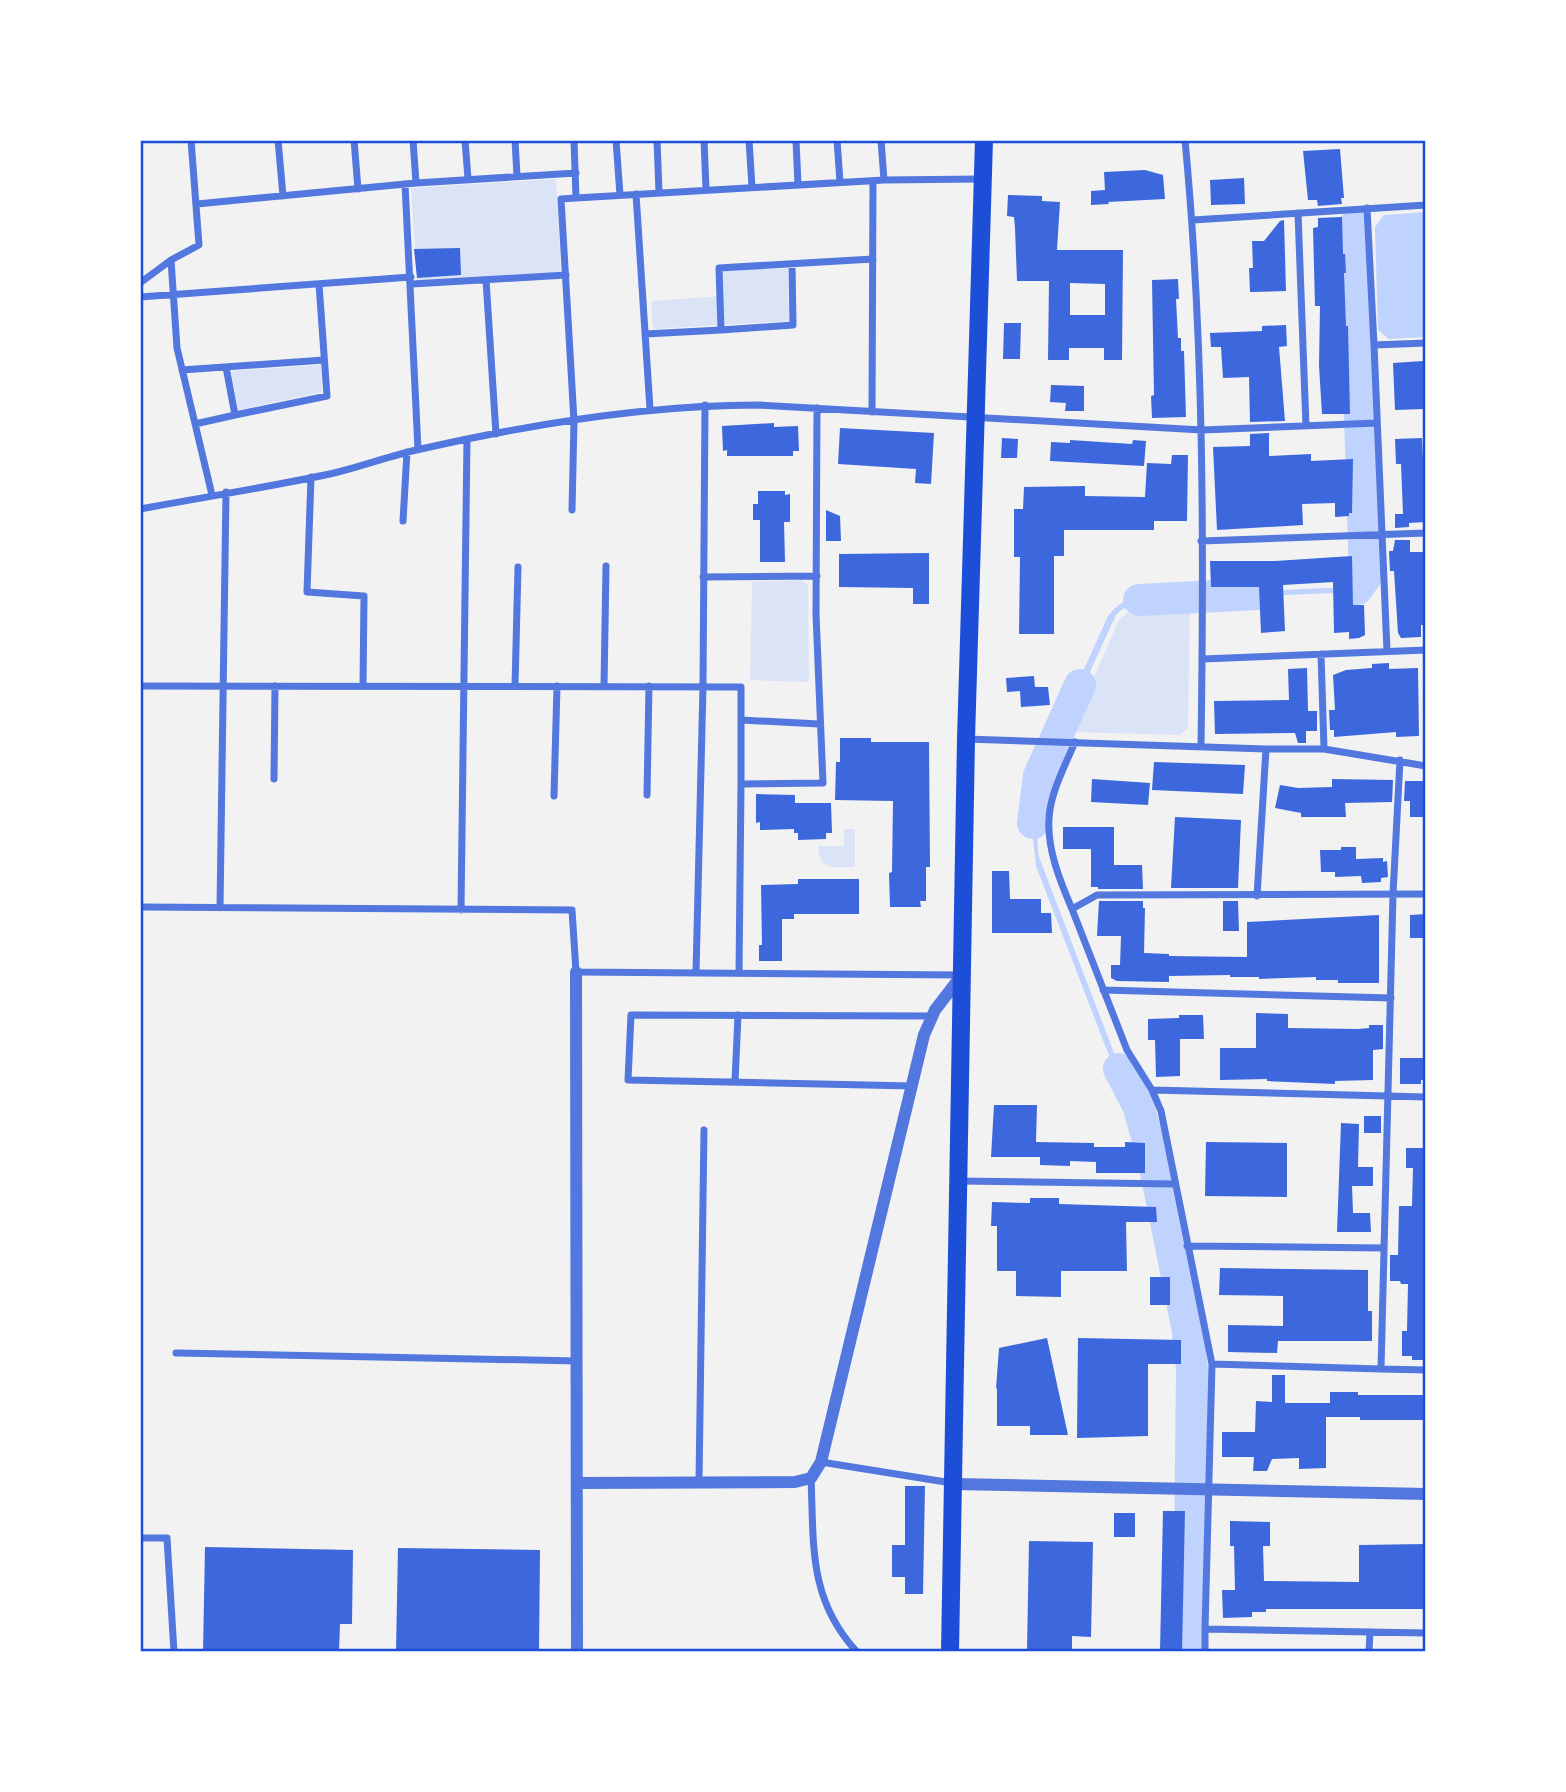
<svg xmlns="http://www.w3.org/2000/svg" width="1566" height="1792" font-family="Mulish,sans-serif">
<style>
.green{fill:#dbe4f7}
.water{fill:#bfd3fe}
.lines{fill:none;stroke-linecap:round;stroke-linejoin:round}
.river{stroke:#bfd3fe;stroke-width:32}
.building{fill:#3d67dc;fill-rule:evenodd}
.minor{stroke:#5277de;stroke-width:7}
.tertiary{stroke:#5277de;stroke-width:12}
.trunk{stroke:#1d4ed8;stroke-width:18}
.neatline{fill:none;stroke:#1d4ed8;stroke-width:2.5}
</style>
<rect width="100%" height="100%" fill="#f2f2f2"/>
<path class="green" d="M556 179 561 272 417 280 411 188Z
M788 268 789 321 653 329 651 301 723 296 722 271Z
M321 365 322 392 238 410 231 371Z
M801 580 808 585 809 680 807 682 750 680 752 582Z
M1190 608 1188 728 1180 735 1070 732 1118 622C1133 601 1166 608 1190 608Z
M844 829H855V867C834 867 819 872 818 846H844Z"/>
<path class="water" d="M1426 212V337L1389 339 1378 330 1375 227 1384 215Z
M1349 226H1353L1360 400H1356Z
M1368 559 1366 581 1354 592 1215 598V593L1352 587 1360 580 1362 560Z
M1181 594V599C1159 601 1132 598 1116 615L1066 724 1060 722 1108 616C1127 591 1152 596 1181 594Z
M1045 763 1050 766C1039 797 1034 824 1039 857L1114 1053 1145 1107 1156 1166 1152 1167 1140 1108 1108 1053 1036 866 1032 830 1033 809 1036 790Z
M1163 1201 1193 1366V1460H1187L1190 1366 1159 1202Z
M1190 1526H1195L1191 1652H1187Z"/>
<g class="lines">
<path class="river" d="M1349 591 1357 589 1365 578 1354 226
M1139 600 1258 594
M1033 823 1039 776 1080 685
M1119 1069 1138 1105 1154 1162 1187 1326 1192 1369 1189 1652"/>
</g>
<path class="building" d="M1340 149 1344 198H1341L1342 204 1318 206 1317 200H1308L1303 151Z
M1145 170 1163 175 1165 199 1108 202 1109 204 1091 205V191L1105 190 1104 172Z
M1244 178 1245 204 1211 205 1210 180Z
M1008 195 1042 196V201L1060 202 1057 250H1123L1122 360H1104V348H1069V360H1048L1049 281H1017L1015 228 1014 217 1007 216ZM1070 283 1105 284V315H1070Z
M1342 217 1343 254H1345L1346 273H1344L1346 326H1348L1350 414H1322L1319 366 1320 306H1315L1313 228 1318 227V218Z
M1284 220 1286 291 1250 292 1249 268H1253L1252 241H1264L1280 221Z
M460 248 461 275 417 278 414 249Z
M1178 279 1179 299H1176L1178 338H1181V351H1184L1186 417 1152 418 1151 396 1154 395 1152 280Z
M1004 323H1021L1020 359H1003Z
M1286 325 1287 346 1279 347 1285 421 1250 422 1249 377 1223 378 1221 347H1211L1210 333 1262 331V326Z
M1423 361 1424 409 1395 410 1393 363Z
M1051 385 1084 386V411H1065L1066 403 1050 402Z
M774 423V427L798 426 799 451H793V456H727V450L723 451 722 426Z
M840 428 934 433 931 484 915 483 916 469 838 464Z
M1269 433V456L1311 454V461L1353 459 1352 513H1349V516L1335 517V503L1302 504 1303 525 1217 530 1213 447 1250 446V434Z
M1002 438 1018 439 1017 458H1001Z
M1422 438 1426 522 1409 523V527L1395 528V514H1403L1401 464H1396L1395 439Z
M1070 440 1132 444 1133 440 1146 441 1144 466 1050 461 1051 442 1070 443Z
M1172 455H1188L1187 521H1154V530H1064V556H1054V634H1019L1020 557H1014V509H1023L1024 487 1085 486V496L1145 497 1147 463 1171 464Z
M758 491H785V495L790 494V522H784L785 562H760V520H753V504H758Z
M826 510 840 516 841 541H826Z
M1395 540H1410V552H1426V625H1421V637L1401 638 1398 633 1394 571H1390L1389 551H1393Z
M929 553V604H913V588L839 587V554Z
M1352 556 1353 605H1364L1365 635 1359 638 1349 639V632L1334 633 1333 582 1283 585 1285 631 1261 633 1259 587H1211L1210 561H1275Z
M1389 663V669L1418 668 1419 736 1396 737V732L1334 737V730H1330L1329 710H1335L1333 675 1346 670 1372 668V664Z
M1307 668 1308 711H1317V731H1306V743H1298L1295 733 1215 734 1214 701 1289 700 1288 669Z
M1034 676 1035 687H1048L1050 705 1021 707 1020 691 1007 692 1006 678Z
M840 738H871V742H929L930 867H926V901H920L921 907H890L889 873 892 872 893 801 835 800 836 762H840Z
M1154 762 1245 765 1243 794 1152 790Z
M1092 779 1150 783 1148 805 1091 802Z
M1332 779 1393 780 1392 802 1345 803 1346 817H1301V813L1275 808 1280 785 1298 788 1332 787Z
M1405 781H1426V817H1410V801H1404Z
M756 794 795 795V803H831L832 833H826V839L798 840V833H794V829L760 830V822L756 823Z
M1175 817 1241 820 1238 888H1171Z
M1063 827H1114V865H1142L1143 889H1098V887H1091V849H1063Z
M1341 847H1356V859L1383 858V862L1387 861 1388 877 1381 878V882L1362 883 1361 876 1335 877V872H1321L1320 850H1341Z
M992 871H1009L1010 899H1041V913H1051L1052 933H992Z
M798 879H859V914H794V919H782V961H759V945H762L761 885 798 884Z
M1099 901H1143V908H1145L1144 953 1169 954V956L1247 957V922L1379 915V983H1338V980H1316V977L1259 979V977H1230V975L1169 976V982L1117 981 1111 978V965H1120L1121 936H1097Z
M1223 901H1238L1239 931H1223Z
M1426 914V938H1410V915Z
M1256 1013 1288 1014V1028L1358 1029 1369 1028V1025H1383V1049L1373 1050V1080L1335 1081V1084L1267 1081V1079L1220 1080V1048H1256Z
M1179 1015H1203L1204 1039H1180V1076L1156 1077 1155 1040H1148V1019L1179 1018Z
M1400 1058H1426V1080H1421V1084H1400Z
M994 1105H1037L1036 1142 1094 1143V1147H1125V1142L1145 1143V1173H1096V1162L1070 1161V1166L1040 1165V1157H991Z
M1364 1116H1381V1133H1364Z
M1341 1123 1359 1124 1358 1167H1373V1186H1352L1353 1213H1370L1371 1232H1337Z
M1206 1142 1287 1143V1197L1205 1196Z
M1406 1148H1426V1360H1412V1356H1402V1331H1407L1408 1284H1401L1400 1281H1390V1255H1398L1399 1206H1412L1413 1168H1406Z
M1030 1198H1059V1204L1156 1207 1157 1222H1126L1127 1271H1061V1297L1016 1296V1271H997V1226H991L992 1202 1030 1203Z
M1220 1268 1368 1270V1311H1372V1341H1278L1277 1353 1228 1352V1325L1283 1326V1296L1219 1295Z
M1150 1277H1170V1305H1150Z
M1047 1338 1068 1435H1030V1426H997V1388L996 1389 999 1348Z
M1078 1338 1181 1340V1364H1148V1436L1077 1438Z
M1272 1375H1285V1403H1330V1392H1358V1395H1426V1420H1360V1417H1326V1468L1299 1469V1458L1272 1459 1267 1471H1253L1254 1457H1222V1432H1255L1256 1401 1272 1402Z
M905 1486H925L923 1594H905V1577H892V1545H905Z
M1163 1511H1185L1182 1651H1160Z
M1114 1513H1135V1537H1114Z
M1230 1521 1270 1522V1546H1263L1264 1581 1359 1582V1545L1426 1544V1609H1266V1612H1252V1617L1223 1618 1222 1590H1235L1234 1546H1230Z
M1029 1541 1093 1542 1091 1637 1072 1636V1651L1027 1650Z
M205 1547 353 1550 352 1624H340L339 1652H203Z
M398 1548 540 1550 539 1652H396Z"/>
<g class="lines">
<path class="minor" d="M191 140 199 245 171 260 177 348 212 495
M278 140 283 196
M354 140 358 189
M413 140 416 183
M465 140 468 179
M515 140 517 176
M616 140 620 195
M657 140 659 192
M704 140 706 189
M749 140 752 187
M796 140 798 185
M837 140 840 182
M881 140 884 180
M1185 140C1204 341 1204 544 1201 745
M405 184 418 449
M636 194 650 409
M576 198 884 180 981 179
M197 204 416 183 576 173
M1367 208 1374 345
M1298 213 1306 426
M1193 220 1426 205
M486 280 496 434
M140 283 171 260
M412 284 566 275
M140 297 411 277
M721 330 793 325 792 264
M645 334 721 330 719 268 873 259
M226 367 235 415 327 396 319 284
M182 370 324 360
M872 412 873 181
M195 424 235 415
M311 477 307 592 364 596 363 686
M140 509C204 497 270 487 334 473 363 466 392 455 421 449 531 424 645 405 758 405L1202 430 1377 423
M572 510 574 421 561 199 576 198 574 140
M403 521 407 452
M1201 541 1426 533
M703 577 817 576
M1387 651 1374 345 1426 343
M1321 654 1324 749
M1203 659 1426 650
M140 686 741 687V720L819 724
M515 686 518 567
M604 686 606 566
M966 739 1266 749 1257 896
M1266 749H1324L1426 766
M1400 760 1393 894 1381 1369 1426 1370
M274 779 275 686
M741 784V720
M647 795 649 686
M554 796 557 686
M1426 894 1097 895 1072 909 1127 1050 1152 1090 1161 1111 1212 1364 1205 1629 1426 1633
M140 907 572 910 576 972 961 975
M220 908 226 492
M1072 909C1060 881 1047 849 1049 819 1050 793 1065 766 1075 742
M461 910 467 439
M696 973 703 686 705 405
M739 973 741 784 823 783 816 614 817 408
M1103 990 1391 998
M735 1082 738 1015
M912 1086 628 1080 631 1015 932 1016
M1152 1090 1426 1097
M959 1181 1174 1184
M1187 1246 1384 1248
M176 1353 577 1361
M1212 1364 1381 1369
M821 1462 952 1483
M811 1478C814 1545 808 1599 857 1652
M699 1482 704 1130
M140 1538H167L174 1652
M1205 1652V1629
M1369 1652 1370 1632"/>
<path class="tertiary" d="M576 972 577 1652
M577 1483 795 1482 811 1478 821 1462 924 1035 935 1010 962 975
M955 1484 1426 1494"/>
<path class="trunk" d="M950 1652 966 739 984 140"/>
</g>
<rect width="1566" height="1792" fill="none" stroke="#ffffff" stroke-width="284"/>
<rect x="142" y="142" width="1282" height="1508" class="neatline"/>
</svg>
